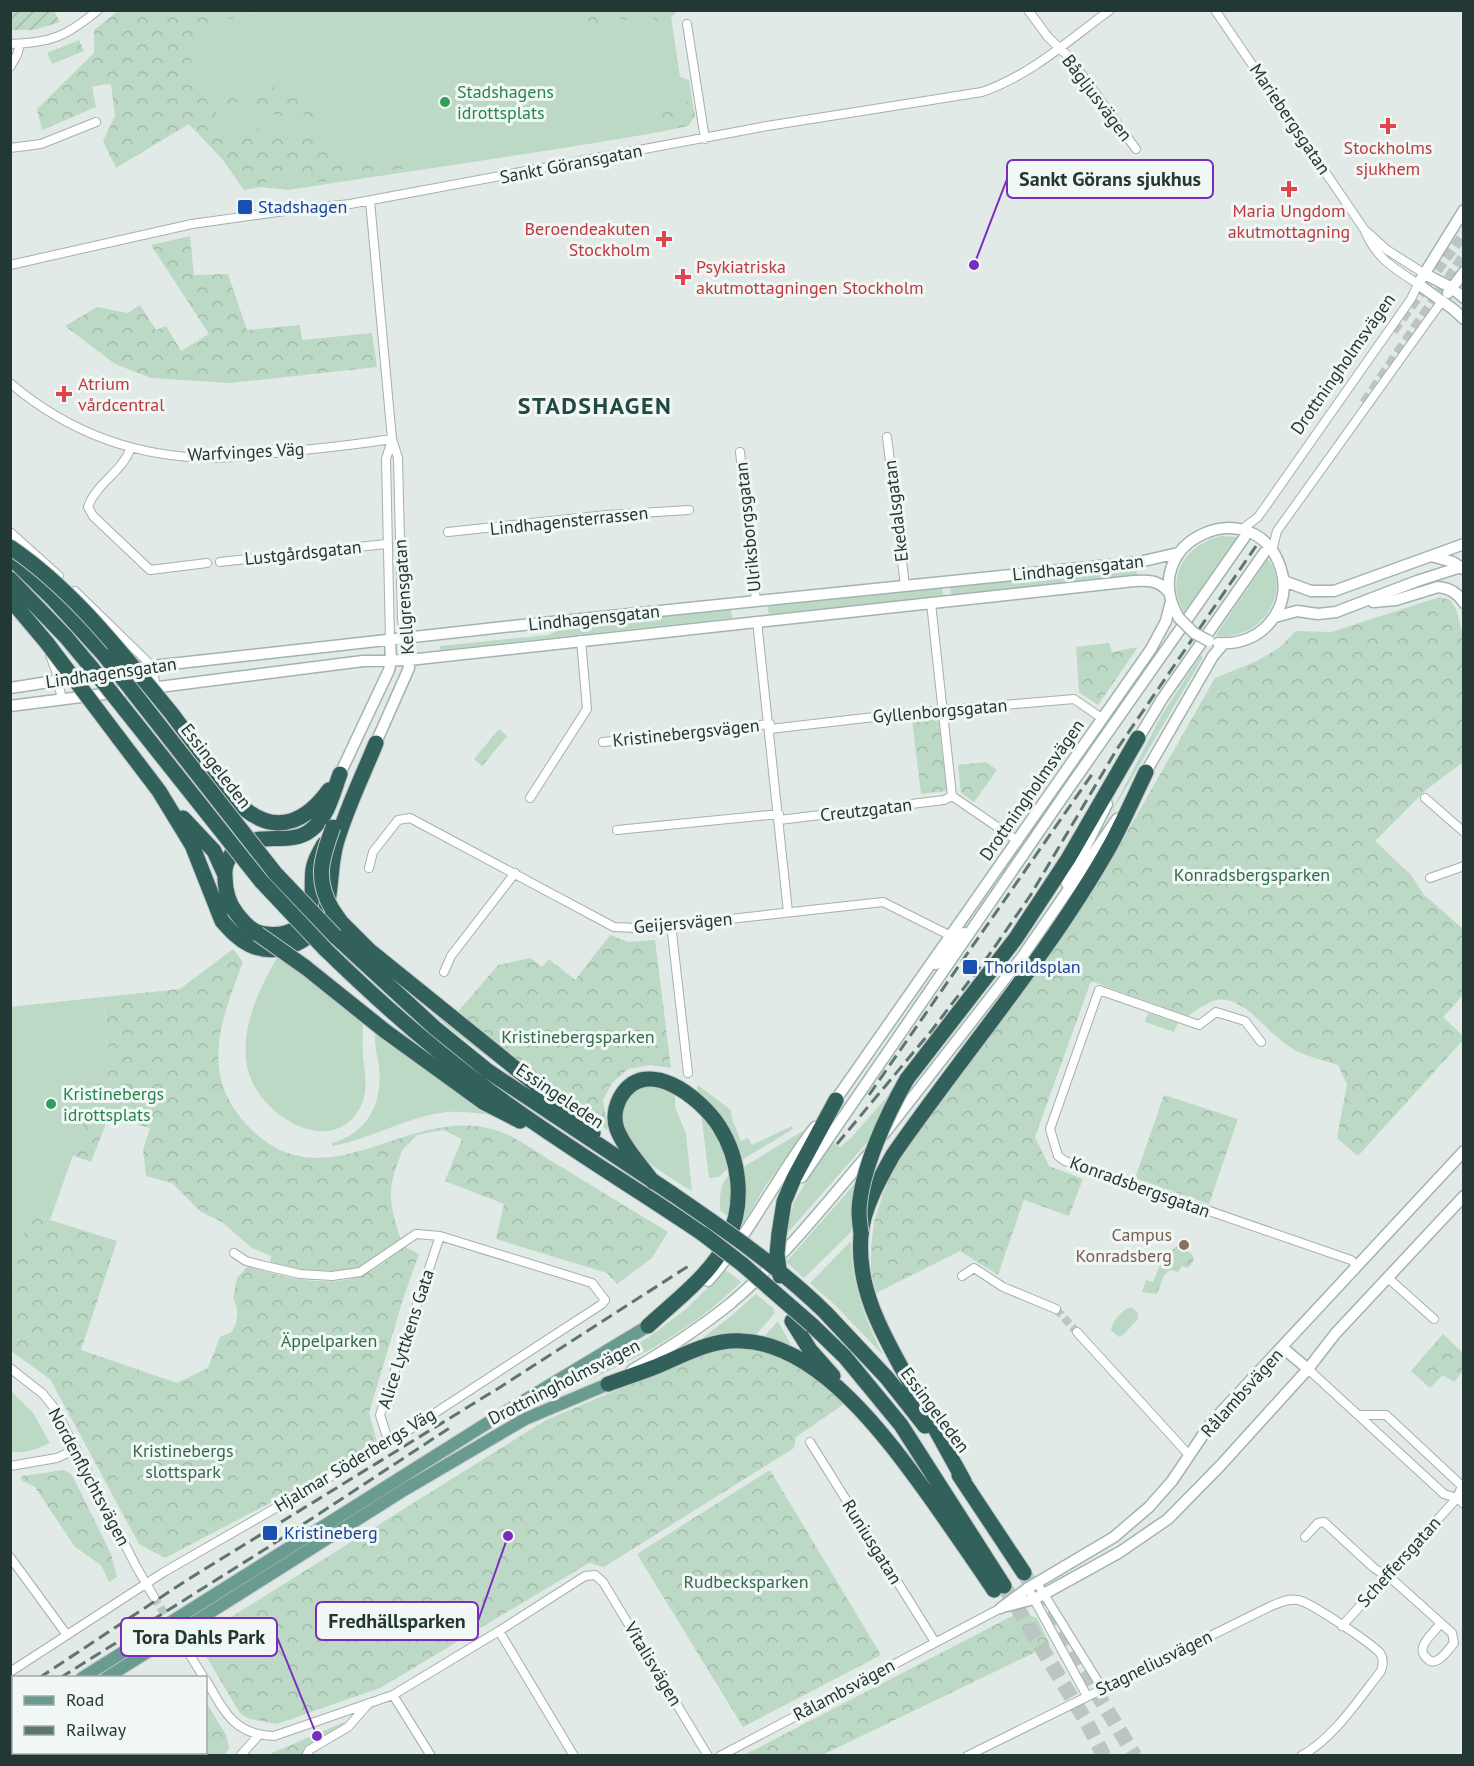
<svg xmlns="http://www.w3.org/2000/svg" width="1474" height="1766" font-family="'PT Sans',sans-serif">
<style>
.grass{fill:#bcd9c5}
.forest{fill:url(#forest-crowns)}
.garden{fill:url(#garden-furrows)}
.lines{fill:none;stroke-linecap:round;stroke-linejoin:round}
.street-tunnel{stroke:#bbc6c2;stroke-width:8;stroke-dasharray:8 4;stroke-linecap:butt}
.secondary-tunnel{stroke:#bbc6c2;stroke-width:10;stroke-dasharray:10 5;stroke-linecap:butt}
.highway-tunnel{stroke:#bbc6c2;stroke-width:15;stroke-dasharray:15 8;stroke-linecap:butt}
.street-casing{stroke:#a4b1ad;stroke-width:10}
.secondary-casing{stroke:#a1b4ae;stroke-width:13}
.primary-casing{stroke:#c1c7c6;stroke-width:14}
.highway-casing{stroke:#c1c7c6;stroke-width:17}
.street{stroke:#fff;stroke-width:8}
.secondary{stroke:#fff;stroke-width:10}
.primary{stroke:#6a9b91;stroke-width:12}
.highway{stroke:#32615b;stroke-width:15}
.rail{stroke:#5d746f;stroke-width:3;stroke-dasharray:12 6;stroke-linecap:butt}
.secondary-bridge-casing{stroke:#a1b4ae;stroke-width:13;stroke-linecap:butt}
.highway-bridge-casing{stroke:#c1c7c6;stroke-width:17;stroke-linecap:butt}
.secondary-bridge{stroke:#fff;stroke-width:10}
.highway-bridge{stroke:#32615b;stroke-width:15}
.leisure-dot{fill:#2e9e5b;stroke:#f1f7f4;stroke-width:2}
.health-dot{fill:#e0444e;stroke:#f1f7f4;stroke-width:2}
.transit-dot{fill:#1a4fb4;stroke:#f1f7f4;stroke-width:2}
.education-dot{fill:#8d6e63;stroke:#f1f7f4;stroke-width:2}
.labels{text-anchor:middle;stroke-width:6;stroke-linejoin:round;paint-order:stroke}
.leisure-label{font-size:18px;fill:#27864d;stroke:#f1f7f4;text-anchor:start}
.street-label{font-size:18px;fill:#233834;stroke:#f1f7f4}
.health-label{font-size:18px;fill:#be3a42;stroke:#f1f7f4}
.transit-label{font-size:18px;fill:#164399;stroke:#f1f7f4;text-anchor:start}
.park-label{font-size:18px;fill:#326b4b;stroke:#f1f7f4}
.education-label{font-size:18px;fill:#785e54;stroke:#f1f7f4;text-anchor:end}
.district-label{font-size:24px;font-weight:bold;letter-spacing:1.5px;fill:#214841;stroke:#f1f7f4}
.leader{fill:none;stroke:#7b2cbf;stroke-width:2}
.callout-dot{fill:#7b2cbf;stroke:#f1f7f4;stroke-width:2}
.callout{fill:#f1f7f4;stroke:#7b2cbf;stroke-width:2}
.callout-label{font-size:20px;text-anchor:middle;font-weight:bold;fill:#233834}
</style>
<defs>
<pattern id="forest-crowns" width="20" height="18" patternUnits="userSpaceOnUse" patternTransform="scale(1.5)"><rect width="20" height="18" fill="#bcd9c5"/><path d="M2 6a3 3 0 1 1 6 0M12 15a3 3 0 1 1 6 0" fill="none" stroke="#a1bbaa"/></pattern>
<pattern id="garden-furrows" width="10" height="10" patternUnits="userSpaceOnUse" patternTransform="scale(1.5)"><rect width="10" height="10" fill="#bcd9c5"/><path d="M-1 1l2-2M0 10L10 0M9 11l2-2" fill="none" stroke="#a1bbaa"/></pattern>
</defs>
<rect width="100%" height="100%" fill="#e1eae6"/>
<path class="grass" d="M260 11H678L671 17 680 77 689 80 692 100 671 105 663 113 665 131C540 153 414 170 288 190L261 187 198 84 190 56 217 23Z
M1221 536 1237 537 1184 612C1164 577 1185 545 1221 536Z
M1268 559C1294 595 1257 643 1216 635Z
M1136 566 1137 575 951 595 950 586Z
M942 587 943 596 771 614 768 612V607L770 605Z
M731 609 732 618 440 650V646L548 635 566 627Z
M1201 655 1203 657 1106 822 1161 716Z
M279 954 363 1020C363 1032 362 1044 363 1056 365 1075 369 1093 359 1110 327 1161 254 1110 247 1066 240 1027 260 987 279 954Z
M390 974 531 1090 448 1027Z
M103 997 109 1053 50 1220 31 1214 13 1267 10 1266V1007Z
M1148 1013 1178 1023 1174 1032 1145 1022Z
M375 1030 493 1115C477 1113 462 1111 446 1112 406 1117 371 1139 332 1146V1143C368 1134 383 1102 379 1067 377 1054 374 1043 375 1030Z
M650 1084 675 1094V1107L686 1134 692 1191C665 1174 623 1153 622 1116 622 1107 626 1097 634 1092 638 1088 645 1087 650 1084Z
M699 1086 731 1110 732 1119 741 1141 748 1138 752 1145 792 1126 793 1129 740 1161 698 1095 697 1087Z
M893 1090 870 1139 784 1237 794 1202 831 1140 840 1147 851 1138Z
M701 1112 717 1132 730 1166 719 1177 709 1178Z
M806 1129 766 1185 743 1224 740 1222 742 1168Z
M731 1174 730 1218 720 1210C720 1197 719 1182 731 1174Z
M858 1180 851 1232 804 1278 786 1262Z
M851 1241C852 1285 864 1317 883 1355L835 1305 810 1283Z
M726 1270 741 1282C688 1334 625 1366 557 1393L652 1335 686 1309Z
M756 1294 773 1308 775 1313 755 1336 697 1342 730 1317Z
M1131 1307 1138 1313V1319L1124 1334 1119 1337 1111 1330C1113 1320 1122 1310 1131 1307Z
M778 1321 793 1349 763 1338Z
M10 1390 33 1413 50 1443C38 1448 24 1455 11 1451Z"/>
<path class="forest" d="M118 11H260L217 23 190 56 198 84 233 139 249 120 261 132 282 137 323 133 332 160 344 159 350 166 421 159V167L353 174 337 180 320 182 272 177 261 187 244 190 223 160 189 124 116 168 103 141 115 116 111 84 92 86 96 107 42 130 37 109 94 53V30Z
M525 11V10L609 11 598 14 600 27 590 28 587 14 525 17Z
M615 11H671L667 22 659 24 653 17 621 20Z
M79 40 84 51 52 64 47 53Z
M275 87 285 102 292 93 308 102 318 104 321 116 309 119 300 112 282 116 266 114 262 104 252 110 242 100 227 108 219 91 229 92Z
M692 100 695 116 688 126 665 131 662 113 671 105Z
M190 236 194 275 228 274 247 330 300 325 302 340 372 333 377 367 230 383 151 378 115 364 65 326 97 307 128 313 140 305 156 330 166 326 181 351 209 334 151 245Z
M1440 597 1450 600 1456 609 1463 635V762L1426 790 1375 841 1411 875 1423 894 1463 929V995L1443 1017 1463 1036V1040L1358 1156 1337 1138 1347 1084 1338 1065C1323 1060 1303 1056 1290 1047 1268 1034 1244 995 1217 1000 1206 1002 1197 1010 1188 1016L1091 981 1035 1137 1049 1166 1083 1179 1069 1216 1024 1200 998 1275 960 1251 876 1293 871 1271V1248L874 1222 884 1191 902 1153 1051 954 1097 885 1215 678 1257 661 1279 648 1296 631 1331 632Z
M1109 643 1112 652 1138 647 1098 705 1079 692 1076 647Z
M938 716 947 791 921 794 912 719Z
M499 729 507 736 482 766 474 759Z
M986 762 997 770 974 802 961 793 958 765Z
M610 935 628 942 655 940 671 1068 649 1065 628 1069 612 1083 603 1100 608 1130 596 1123 456 1014 498 965 530 958 542 967 549 959 575 980Z
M233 949 243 962C224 1013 200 1067 240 1117 321 1215 404 1102 495 1130 516 1136 536 1152 555 1163 592 1186 630 1209 668 1232L652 1258 617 1284 607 1273 496 1239 504 1204 445 1181 462 1139 443 1130 417 1135C413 1140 408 1144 404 1148 401 1151 400 1158 398 1162 386 1192 391 1210 401 1240 387 1249 373 1262 358 1268 334 1278 295 1268 270 1264L271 1256 252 1248 222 1222 201 1212 172 1183 146 1176 143 1150 150 1128 109 1116 91 1162 72 1155 109 1053 103 997 180 989Z
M1164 1095 1238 1119 1209 1204 1135 1178Z
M31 1214 117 1241 81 1350 177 1383 208 1368 220 1337 232 1332C239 1319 239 1310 233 1298L237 1278 248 1266C280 1277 330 1289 362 1275 377 1269 392 1256 405 1247L419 1254 402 1302 369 1413 377 1442 335 1469 165 1558 139 1544 50 1379 11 1351 10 1266H13Z
M1178 1246 1192 1254 1194 1259 1191 1265 1187 1268 1182 1266 1178 1272 1170 1270 1164 1275 1157 1294 1142 1292 1146 1280 1153 1282 1162 1260 1173 1256 1172 1250Z
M1443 1334 1463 1353V1371L1454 1382 1443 1375 1430 1388 1411 1371Z
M740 1347C788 1353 810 1372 844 1404L796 1437 794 1448 604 1567 589 1563 380 1688 277 1724 250 1719 241 1714 235 1705 196 1639 546 1420 672 1367 721 1349Z
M64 1470 72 1475 111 1554 117 1577 109 1582 101 1565 75 1547 35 1487 21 1480 22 1476Z
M770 1470 881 1655 743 1727 637 1554Z
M1020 1612 1037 1618 1050 1645 822 1755H744Z
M206 1702 226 1735 229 1747 225 1755H53L56 1752H206Z
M344 1722V1725L307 1748 301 1755 265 1756Z"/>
<path class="garden" d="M10 11H54L60 22 34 30H11Z"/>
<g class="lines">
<path class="street-tunnel" d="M1056 1309 1077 1332
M154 1597 185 1647"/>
<path class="secondary-tunnel" d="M1393 331 1464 234
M1364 403 1464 255"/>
<path class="highway-tunnel" d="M1024 1573 1135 1756
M1004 1586 1086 1721 1104 1756"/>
<defs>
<path id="street" d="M1028 10 1048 37 1069 57 1136 149
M1215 10 1364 229C1376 258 1392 267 1418 284L1411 299 1263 510 1258 517 1241 530
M687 24 705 139
M10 44C51 43 67 36 98 10
M10 67 17 55 20 44
M10 148 41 144 96 122
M370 201 392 439 398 458 402 620 406 638
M1366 231 1387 250 1425 274
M10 265 192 224 285 211 350 204 767 126 982 92C1031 75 1069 40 1110 10
M10 383C69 433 138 458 215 458 235 457 255 454 274 453 314 449 353 445 392 439
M887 437 905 586
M131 447C123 472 96 483 88 507L93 516 150 570 207 563
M740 452 756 601
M10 532 59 576
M448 532 607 515 689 510
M1272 551 1277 531 1442 301
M220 562 386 544
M75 591 152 666 156 687
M931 603 952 796 1018 841
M757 621 788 912
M390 640 386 459 392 440
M50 655 56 671 62 700
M770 729 909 713 1074 699 1103 719
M603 742 770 724
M530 798 587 709 581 640
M1425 798 1464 832
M779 820 944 800 952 796
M617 830 779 814
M369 868 373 852 398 820 410 818 614 927 636 928 657 927 883 902 949 935
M1430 878 1464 866
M671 924 688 1073
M444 972 451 956 515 873
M1261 1042 1245 1021 1216 1012 1199 1025 1099 990 1050 1129 1058 1156 1065 1161 1351 1260 1356 1265
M962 1276 974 1268 1003 1287 1056 1309
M1388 1278 1434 1319
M1077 1332 1189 1455
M10 1368 43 1394 55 1409 137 1568 154 1597
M1308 1369 1444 1494 1457 1498 1464 1504
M810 1442 935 1642
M389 1443 380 1415 440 1236
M10 1466 57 1458 76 1449
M1305 1537 1318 1523 1324 1522 1374 1568 1394 1581 1452 1633 1454 1643C1447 1651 1435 1671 1425 1656 1422 1653 1422 1651 1423 1647 1425 1639 1436 1630 1441 1623
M10 1557 67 1635
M1037 1583 1102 1688
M1028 1588 1087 1696
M1342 1626 1457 1498 1462 1486 1386 1415H1359
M499 1631 574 1756
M185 1647 204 1678
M10 1672 164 1572 389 1443 602 1304 605 1300 592 1283 440 1236 416 1234 360 1272 332 1276 300 1274 265 1266 246 1261 234 1253
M206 1680C224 1711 234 1735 274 1736L393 1695 499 1631 585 1576 595 1575 603 1582 708 1756
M393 1695 431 1756
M240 1756 258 1736
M306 1756 309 1750 348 1727 369 1703
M720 1756 1001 1608
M967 1756 1271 1606C1279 1603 1288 1598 1298 1600 1310 1602 1371 1643 1380 1653 1384 1659 1383 1664 1381 1671 1359 1699 1333 1739 1301 1756"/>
<path id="secondary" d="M1464 210 1418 284 1453 309 1464 319
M1425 274 1452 288 1464 298
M1448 293 1464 272
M1431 556 1453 562 1463 569
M1284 581 1311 591H1334L1464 544
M1373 602 1396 600 1438 587C1450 588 1458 593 1464 603
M1275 617 1297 611 1318 614 1336 612 1417 581 1464 566
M1179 618C1133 540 1256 488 1281 569 1286 585 1284 603 1274 617 1262 636 1240 645 1218 643
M10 688 152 666 513 626 1139 562 1178 553
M10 706 363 661 409 660 1134 581C1149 580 1158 580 1169 592
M1135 744 1162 699 1264 553
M374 747 409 668 406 638
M340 774 389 670 391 661 390 640
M1143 777 1213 656 1224 643
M1067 884 1107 804
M936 964 964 933
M832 1105 1151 649 1166 621 1171 601
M884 1134 1022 957 1117 819
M802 1177 1069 788 1244 538
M708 1281C750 1234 777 1176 815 1127
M1283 1348 1308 1369
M632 1370C666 1350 700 1328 731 1303 783 1259 826 1203 871 1151
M1007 1606 1034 1599 1044 1594 1120 1552 1168 1519 1220 1466 1308 1369 1335 1334 1464 1196
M1001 1608 1028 1588 1114 1537 1149 1507 1172 1481 1211 1423 1464 1151"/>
<path id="primary" d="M82 1678 497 1417 648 1326
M106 1678 404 1490 525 1419 608 1384
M10 1722 14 1720
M10 1738 14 1736"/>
<path id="highway" d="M10 557 54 600 105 656
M10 579 66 637 91 667
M10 599 47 643
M172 714C186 733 200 751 214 770 224 783 233 799 246 810 279 836 308 819 329 790
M118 737 159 791 192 845 222 921C230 930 238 939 250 945 276 957 311 944 323 917 333 895 329 865 337 841 347 807 363 775 376 743
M183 818 214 851 224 873
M324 844C320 851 316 857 314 865 311 875 313 886 312 897 309 924 292 937 266 934 253 933 245 924 237 914 228 903 225 890 225 876 224 866 228 858 234 851 256 828 289 848 311 830 328 817 333 793 340 774
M332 909 341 922 369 950 567 1110 593 1133
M335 936 435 1028 488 1071 671 1193
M325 949C376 999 429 1046 487 1089 556 1141 631 1185 703 1234
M305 967 385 1031 483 1102 520 1121
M907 1079 1016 938 1068 859 1138 738
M779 1234 784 1202 794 1178 836 1100
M825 1312 887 1378 925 1426
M792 1321 810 1350 833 1376
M812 1325 845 1357 901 1425 1004 1586
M648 1326C676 1300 712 1274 728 1239 745 1203 740 1159 719 1126 701 1098 645 1053 620 1098 615 1108 613 1118 617 1129 624 1148 641 1165 653 1182
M608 1384C624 1378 640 1373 655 1367 684 1355 711 1339 742 1341 821 1344 890 1442 932 1500 953 1530 974 1560 994 1590
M959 1475 1024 1573
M964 1481C946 1449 929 1417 911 1385 885 1338 856 1291 861 1235 863 1208 880 1178 893 1155 965 1051 1048 956 1110 846 1123 822 1134 797 1146 772"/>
</defs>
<use href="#street" class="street-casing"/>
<use href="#secondary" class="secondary-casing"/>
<use href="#primary" class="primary-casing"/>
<use href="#highway" class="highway-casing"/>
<use href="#street" class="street"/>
<use href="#secondary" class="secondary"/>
<use href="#primary" class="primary"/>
<use href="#highway" class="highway"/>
<path class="rail" d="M869 1095 1095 770
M837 1144 932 1030 989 955 1030 896 1117 749 1256 546
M39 1678 187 1580 502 1386 690 1265
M60 1678 267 1548 451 1427
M10 1696 14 1694
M10 1708 14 1706"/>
<defs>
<path id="secondary-bridge" d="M1179 618 1194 633 1209 641"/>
<path id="highway-bridge" d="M10 547C75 591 123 655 172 714
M47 643 118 737
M105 656 275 873 335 936
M91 667 261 881 325 949
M332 909C314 878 322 858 333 827
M258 934 305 967
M671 1193C725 1230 778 1266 825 1312
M861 1233C860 1226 859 1218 859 1210 861 1170 887 1114 907 1079
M703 1234 742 1264 812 1325
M779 1234 777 1254 780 1276"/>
</defs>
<use href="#secondary-bridge" class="secondary-bridge-casing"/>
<use href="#highway-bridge" class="highway-bridge-casing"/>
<use href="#secondary-bridge" class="secondary-bridge"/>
<use href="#highway-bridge" class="highway-bridge"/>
</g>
<g class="leisure-dot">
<circle cx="445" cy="102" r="6"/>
<circle cx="51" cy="1104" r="6"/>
</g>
<g class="health-dot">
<path d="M1385 117h6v6h6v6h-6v6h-6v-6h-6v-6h6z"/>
<path d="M1286 180h6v6h6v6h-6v6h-6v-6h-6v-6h6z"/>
<path d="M661 230h6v6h6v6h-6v6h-6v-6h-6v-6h6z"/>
<path d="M680 268h6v6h6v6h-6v6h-6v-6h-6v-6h6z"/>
<path d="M61 385h6v6h6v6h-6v6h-6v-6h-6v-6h6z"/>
</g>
<g class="transit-dot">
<rect x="237" y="199" width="16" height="16" rx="3"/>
<rect x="962" y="959" width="16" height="16" rx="3"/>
<rect x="262" y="1525" width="16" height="16" rx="3"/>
</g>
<circle class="education-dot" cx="1184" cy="1245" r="6"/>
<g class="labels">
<g class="leisure-label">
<text x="457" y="98">Stadshagens<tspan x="457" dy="21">idrottsplats</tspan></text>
<text x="63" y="1100">Kristinebergs<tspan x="63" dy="21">idrottsplats</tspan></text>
</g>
<g class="street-label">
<text transform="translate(1097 98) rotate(53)" y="6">Bågljusvägen</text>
<text transform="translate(1290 119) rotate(56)" y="6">Mariebergsgatan</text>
<text transform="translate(571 164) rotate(-11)" y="6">Sankt Göransgatan</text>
<text transform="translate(1343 364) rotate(-55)" y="6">Drottningholmsvägen</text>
<text transform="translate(246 452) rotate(-3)" y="6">Warfvinges Väg</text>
<text transform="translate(896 511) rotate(-97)" y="6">Ekedalsgatan</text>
<text transform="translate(569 521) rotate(-6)" y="6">Lindhagensterrassen</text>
<text transform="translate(748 527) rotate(-96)" y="6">Ulriksborgsgatan</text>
<text transform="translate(303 553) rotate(-6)" y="6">Lustgårdsgatan</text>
<text transform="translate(1078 568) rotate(-6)" y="6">Lindhagensgatan</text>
<text transform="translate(404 597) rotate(-94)" y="6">Kellgrensgatan</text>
<text transform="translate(594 618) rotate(-6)" y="6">Lindhagensgatan</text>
<text transform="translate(111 673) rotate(-8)" y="6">Lindhagensgatan</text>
<text transform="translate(940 711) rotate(-5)" y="6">Gyllenborgsgatan</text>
<text transform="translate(686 733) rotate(-6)" y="6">Kristinebergsvägen</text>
<text transform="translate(216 766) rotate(52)" y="6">Essingeleden</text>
<text transform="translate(1032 790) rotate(-55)" y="6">Drottningholmsvägen</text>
<text transform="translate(866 810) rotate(-7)" y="6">Creutzgatan</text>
<text transform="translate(683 923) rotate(-5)" y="6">Geijersvägen</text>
<text transform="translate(560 1096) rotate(34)" y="6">Essingeleden</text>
<text transform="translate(1140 1187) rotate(20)" y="6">Konradsbergsgatan</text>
<text transform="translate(406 1339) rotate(-72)" y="6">Alice Lyttkens Gata</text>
<text transform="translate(564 1382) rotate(-27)" y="6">Drottningholmsvägen</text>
<text transform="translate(1242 1393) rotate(-48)" y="6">Rålambsvägen</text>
<text transform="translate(935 1410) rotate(53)" y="6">Essingeleden</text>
<text transform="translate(355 1460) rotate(-31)" y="6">Hjalmar Söderbergs Väg</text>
<text transform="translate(89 1477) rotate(62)" y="6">Nordenflychtsvägen</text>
<text transform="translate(872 1542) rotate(58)" y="6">Runiusgatan</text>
<text transform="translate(1399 1562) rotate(-48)" y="6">Scheffersgatan</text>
<text transform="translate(1154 1663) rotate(-26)" y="6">Stagneliusvägen</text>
<text transform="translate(653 1664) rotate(59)" y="6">Vitalisvägen</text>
<text transform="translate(844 1690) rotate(-28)" y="6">Rålambsvägen</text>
</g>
<g class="health-label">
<text x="1388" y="154">Stockholms<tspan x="1388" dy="21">sjukhem</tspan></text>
<text x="1289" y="217">Maria Ungdom<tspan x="1289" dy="21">akutmottagning</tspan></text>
<text x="650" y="235" text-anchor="end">Beroendeakuten<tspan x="650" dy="21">Stockholm</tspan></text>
<text x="696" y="273" text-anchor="start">Psykiatriska<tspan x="696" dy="21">akutmottagningen Stockholm</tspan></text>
<text x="78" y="390" text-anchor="start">Atrium<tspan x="78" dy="21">vårdcentral</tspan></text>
</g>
<g class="transit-label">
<text x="258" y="213">Stadshagen</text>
<text x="984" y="973">Thorildsplan</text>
<text x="284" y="1539">Kristineberg</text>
</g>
<g class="park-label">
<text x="1252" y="881">Konradsbergsparken</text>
<text x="578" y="1043">Kristinebergsparken</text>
<text x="329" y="1347">Äppelparken</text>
<text x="183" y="1457">Kristinebergs<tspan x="183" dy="21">slottspark</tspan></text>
<text x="746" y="1588">Rudbecksparken</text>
</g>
<g class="education-label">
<text x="1172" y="1241">Campus<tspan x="1172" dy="21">Konradsberg</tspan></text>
</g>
<g class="district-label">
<text x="595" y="414">STADSHAGEN</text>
</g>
</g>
<path class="leader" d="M974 265L1007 179M508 1536L478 1621M317 1736L277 1637"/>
<g class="callout-dot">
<circle cx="974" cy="265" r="6"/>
<circle cx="508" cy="1536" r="6"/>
<circle cx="317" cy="1736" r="6"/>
</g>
<g class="callout">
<rect x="1007" y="160" width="206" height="38" rx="6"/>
<rect x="316" y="1602" width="162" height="38" rx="6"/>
<rect x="121" y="1618" width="156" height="38" rx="6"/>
</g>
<g class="callout-label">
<text x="1110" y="186">Sankt Görans sjukhus</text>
<text x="397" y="1628">Fredhällsparken</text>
<text x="199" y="1644">Tora Dahls Park</text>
</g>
<rect width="1474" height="1766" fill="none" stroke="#233834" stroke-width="24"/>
<rect x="12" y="1676" width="195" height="78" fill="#f1f7f4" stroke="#9faba7" stroke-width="1.5"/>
<rect x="24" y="1696" width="30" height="9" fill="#6a9b91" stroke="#9faba7" stroke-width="1.5"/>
<text x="66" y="1706" font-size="18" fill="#233834">Road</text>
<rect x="24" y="1726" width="30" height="9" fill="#5d746f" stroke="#9faba7" stroke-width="1.5"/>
<text x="66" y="1736" font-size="18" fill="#233834">Railway</text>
</svg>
